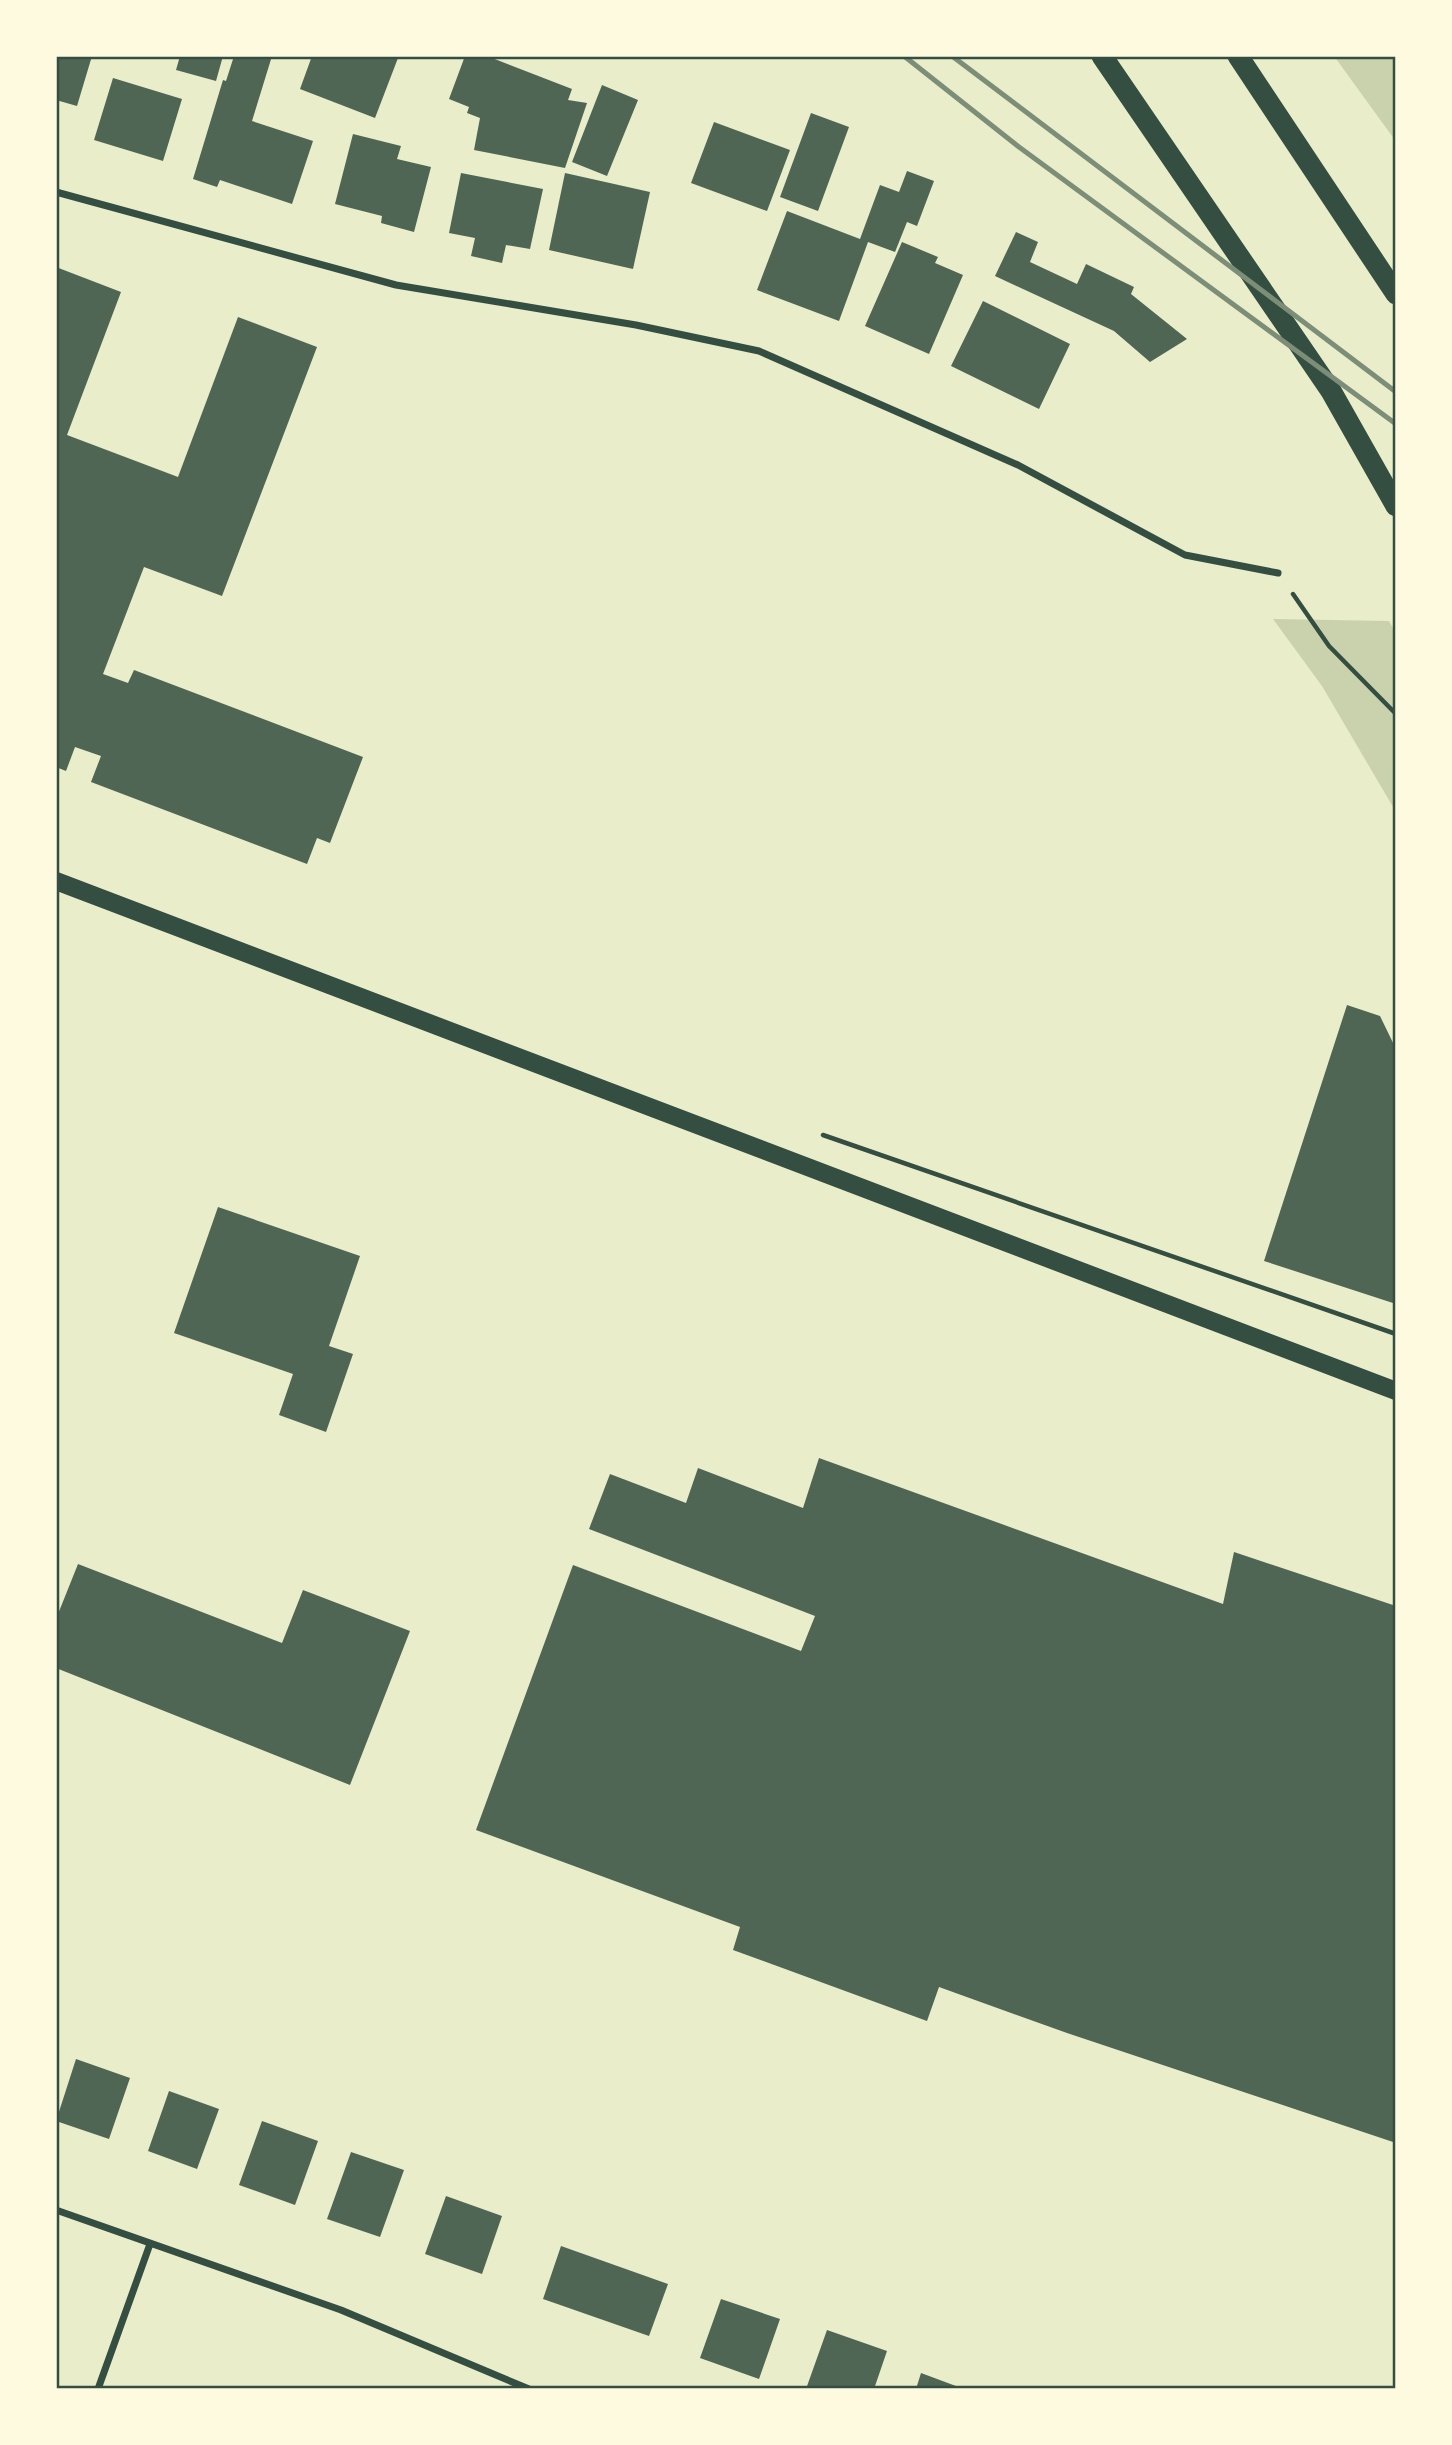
<svg xmlns="http://www.w3.org/2000/svg" width="1452" height="2445" font-family="Ubuntu,sans-serif">
<style>
.green{fill:#cad2ad}
.building{fill:#4f6655}
.lines{fill:none;stroke-linecap:round;stroke-linejoin:round}
.path{stroke:#344e41;stroke-width:4.5}
.minor{stroke:#344e41;stroke-width:7}
.primary{stroke:#344e41;stroke-width:18}
.motorway{stroke:#344e41;stroke-width:21}
.rail{stroke:#7c8e77;stroke-width:5}
.neatline{fill:none;stroke:#344e41;stroke-width:2.5}
</style>
<rect width="100%" height="100%" fill="#e9edc9"/>
<path class="green" d="M1334 56H1396V142L1392 136Z
M1273 619 1389 621 1396 634V812L1322 686Z"/>
<path class="building" d="M56 56H92L77 106 56 100Z
M180 56H223L216 81 176 70Z
M234 56H272L252 121 313 141 292 204 220 180 217 187 193 179 223 80 226 81Z
M312 56H392L398 58 375 118 300 89Z
M465 56H487L572 89 568 100 587 103 565 168 474 150 480 118 467 113 469 107 449 99Z
M113 78 182 99 163 161 94 140Z
M602 85 638 100 607 176 572 162Z
M811 113 849 127 818 211 780 197Z
M714 122 790 150 767 211 691 183Z
M353 134 401 146 397 159 431 167 414 232 381 223 382 216 335 204Z
M907 171 934 181 917 226 907 222 895 252 868 242 839 321 757 290 787 211 860 239 880 185 899 192Z
M461 173 543 189 530 249 506 245 502 263 471 256 475 238 449 233Z
M565 173 650 192 633 269 549 250Z
M1016 232 1038 242 1030 262 1077 284 1086 264 1134 287 1131 294 1187 339 1150 362 1114 331 995 276Z
M902 242 938 257 935 263 963 275 929 354 865 326Z
M56 267 121 292 67 435 178 477 238 317 317 347 222 596 144 567 103 674 128 683 134 670 363 757 330 843 317 838 307 864 91 782 101 756 75 747 66 771 56 767Z
M983 301 1070 344 1039 409 951 366Z
M1347 1005 1380 1016 1396 1049V1304L1264 1261Z
M218 1207 360 1256 329 1346 353 1354 326 1432 279 1415 293 1374 174 1333Z
M819 1458 1223 1604 1234 1552 1396 1606V2143L1067 2033 939 1987 927 2021 733 1950 740 1927 476 1830 573 1565 801 1651 815 1616 589 1529 610 1474 686 1503 698 1468 803 1508Z
M78 1564 282 1643 303 1590 410 1631 350 1785 56 1668V1619Z
M76 2059 130 2078 109 2139 56 2121Z
M169 2091 219 2109 197 2169 148 2151Z
M262 2121 318 2141 295 2205 239 2185Z
M351 2152 404 2170 380 2237 327 2219Z
M446 2196 502 2216 482 2274 425 2254Z
M561 2246 668 2284 649 2336 543 2299Z
M721 2299 780 2319 759 2379 700 2358Z
M827 2330 887 2351 874 2389H806Z
M921 2373 964 2389H916Z"/>
<g class="lines">
<path class="path" d="M1293 594 1329 646 1396 714
M823 1135 1396 1334"/>
<path class="minor" d="M56 192 396 285 636 325 759 351 1018 465 1185 555 1278 573
M56 2210 341 2310 529 2389
M98 2389 150 2244"/>
<path class="primary" d="M56 881 1396 1391"/>
<path class="motorway" d="M1102 56 1331 391 1396 506
M1238 56 1396 294"/>
<path class="rail" d="M904 56 1019 147 1396 424
M952 56 1396 392"/>
</g>
<rect width="1452" height="2445" fill="none" stroke="#fefae0" stroke-width="116"/>
<rect x="58" y="58" width="1336" height="2329" class="neatline"/>
</svg>
